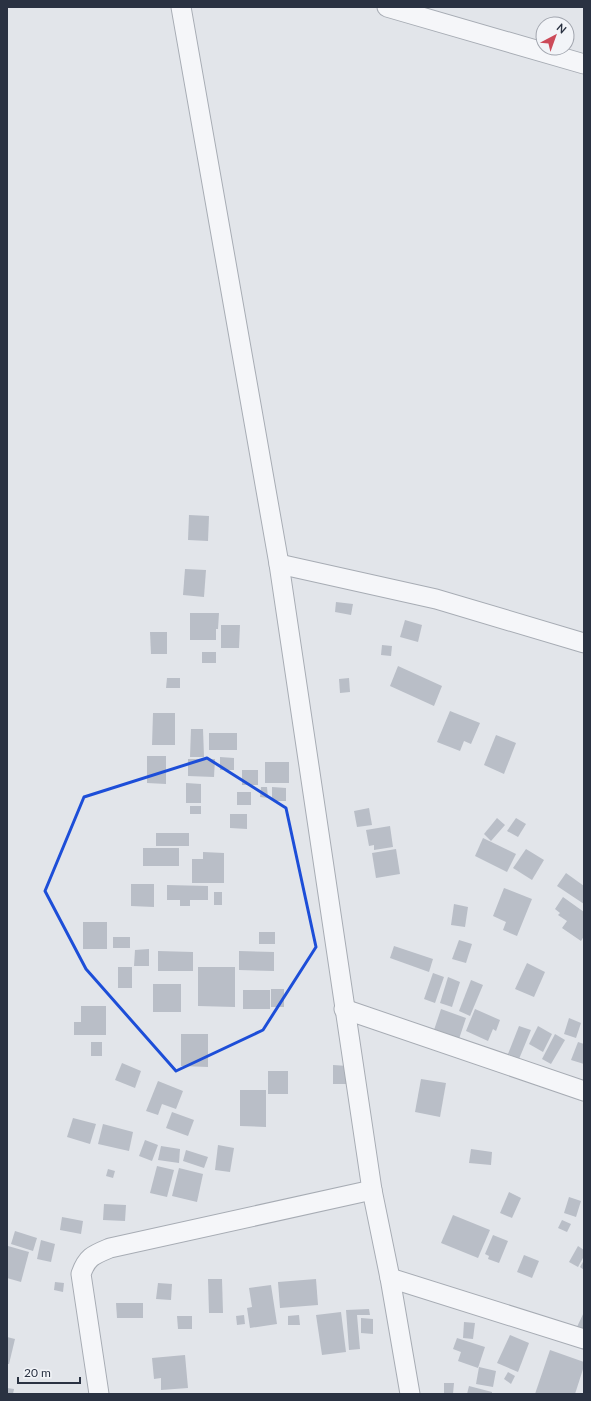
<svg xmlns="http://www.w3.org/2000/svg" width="591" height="1401" viewBox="0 0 591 1401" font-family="Lato,sans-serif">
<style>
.building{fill:#b9bec7}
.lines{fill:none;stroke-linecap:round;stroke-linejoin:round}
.minor-casing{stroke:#a7acb4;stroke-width:21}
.minor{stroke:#f5f6f9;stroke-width:19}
.marked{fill:none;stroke:#1d4ed8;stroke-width:3;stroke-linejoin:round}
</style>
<rect width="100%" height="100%" fill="#e2e5ea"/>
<g class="building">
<path d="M189 515 209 516 208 541 188 540Z"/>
<path d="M185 569 206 570 204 597 183 595Z"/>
<path d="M336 602 353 604 351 615 335 612Z"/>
<path d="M190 613H219L218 629H216V640H190Z"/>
<path d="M405 620 422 625 418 642 400 637Z"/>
<path d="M221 625H240L239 648H221Z"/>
<path d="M150 632H167V654H151Z"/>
<path d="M382 645 392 646 391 656 381 655Z"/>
<rect x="202" y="652" width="14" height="11"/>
<path d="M398 666 442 686 434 706 390 686Z"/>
<path d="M167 678H180V688H166Z"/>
<path d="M349 678 350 692 340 693 339 679Z"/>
<path d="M450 711 480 723 471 744 464 741 460 751 437 742Z"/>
<path d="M153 713H175V745H152Z"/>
<path d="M191 729H203L204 757H190Z"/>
<rect x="209" y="733" width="28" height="17"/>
<path d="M496 735 516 743 504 774 484 765Z"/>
<path d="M147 756H166V784L147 783Z"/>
<path d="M220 757 234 758V770H220Z"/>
<path d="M188 759H215L214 777 188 776Z"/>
<rect x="265" y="762" width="24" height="21"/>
<rect x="242" y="770" width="16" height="15"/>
<path d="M186 783 201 784V803H186Z"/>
<path d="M261 787H267L268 798 260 797Z"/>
<path d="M272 787 286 788V801H272Z"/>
<rect x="237" y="792" width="14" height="13"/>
<rect x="190" y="806" width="11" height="8"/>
<path d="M369 808 372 825 357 827 354 811Z"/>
<path d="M230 814H247V829L230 828Z"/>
<path d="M497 818 505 825 491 841 484 834Z"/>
<path d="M516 818 526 824 518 837 507 831Z"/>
<path d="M390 826 393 847 374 850V845L369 846 366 830Z"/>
<rect x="156" y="833" width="33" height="13"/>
<path d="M483 838 516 854 507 872 475 856Z"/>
<rect x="143" y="848" width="36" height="18"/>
<path d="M396 849 400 874 376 878 372 853Z"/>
<path d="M526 849 544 860 532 880 513 868Z"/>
<path d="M203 852 224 853V883H192V859H203Z"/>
<path d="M566 873 584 886V904L557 886Z"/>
<path d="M131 884H154V907L131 906Z"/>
<path d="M167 885 208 886V900H190V906H180V900H167Z"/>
<path d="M504 888 532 899 517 936 503 930 506 922 493 916Z"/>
<rect x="214" y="892" width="8" height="13"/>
<path d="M563 897 584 912V936L581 941 562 928 567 921 558 915 560 913 555 909Z"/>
<path d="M454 904 468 907 465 927 451 925Z"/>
<rect x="83" y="922" width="24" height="27"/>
<rect x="259" y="932" width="16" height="12"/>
<rect x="113" y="937" width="17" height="11"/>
<path d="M459 940 472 944 466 963 452 959Z"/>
<path d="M394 946 433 959 429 972 390 958Z"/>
<path d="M149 949V966H134L135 950Z"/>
<path d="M158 951 193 952V971H158Z"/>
<path d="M239 951 274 952V971L239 970Z"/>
<path d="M527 963 545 972 534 997 515 989Z"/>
<rect x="118" y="967" width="14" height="21"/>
<path d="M198 967H235V1007L198 1006Z"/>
<path d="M433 973 444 977 435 1003 424 999Z"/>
<path d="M448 977 460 982 452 1007 440 1003Z"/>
<path d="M471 980 483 985 470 1016 459 1011Z"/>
<rect x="153" y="984" width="28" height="28"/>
<rect x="271" y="989" width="13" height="18"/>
<rect x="243" y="990" width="27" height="19"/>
<path d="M81 1006H106V1035H74V1022H81Z"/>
<path d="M441 1009 466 1018 459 1039 434 1030Z"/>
<path d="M475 1009 500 1020 496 1031 493 1029 488 1041 466 1031Z"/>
<path d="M569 1018 581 1023 576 1038 564 1034Z"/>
<path d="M519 1026 531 1030 519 1059 508 1054Z"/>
<path d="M538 1026 552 1034 543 1052 529 1044Z"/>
<path d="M181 1034H208V1067L181 1066Z"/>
<path d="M555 1034 565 1040 551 1064 542 1059Z"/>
<rect x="91" y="1042" width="11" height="14"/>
<path d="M578 1042 584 1044V1064L571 1060Z"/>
<path d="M122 1063 141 1071 135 1088 115 1080Z"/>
<path d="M333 1065 348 1066V1084H333Z"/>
<rect x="268" y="1071" width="20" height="23"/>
<path d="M421 1079 446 1083 440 1117 415 1112Z"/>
<path d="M158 1081 183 1091 176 1109 162 1104 158 1115 146 1111Z"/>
<path d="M240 1090H266V1127L240 1126Z"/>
<path d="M172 1112 194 1120 188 1136 166 1128Z"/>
<path d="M73 1118 96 1124 90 1144 67 1137Z"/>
<path d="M103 1124 133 1132 129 1151 98 1144Z"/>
<path d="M145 1140 158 1145 152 1161 139 1156Z"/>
<path d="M218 1145 234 1148 230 1172 215 1170Z"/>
<path d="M161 1146 180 1149 179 1163 158 1160Z"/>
<path d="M471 1149 492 1152 491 1165 469 1163Z"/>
<path d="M186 1150 208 1157 204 1168 183 1161Z"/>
<path d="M157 1166 174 1170 167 1197 150 1193Z"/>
<path d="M179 1168 203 1174 197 1202 172 1196Z"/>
<path d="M108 1169 115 1171 113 1178 106 1176Z"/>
<path d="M509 1192 521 1198 512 1218 500 1213Z"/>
<path d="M569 1197 581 1201 576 1217 564 1213Z"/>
<path d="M104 1204 126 1205 125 1221 103 1220Z"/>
<path d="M453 1215 490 1230 478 1258 441 1243Z"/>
<path d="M62 1217 83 1221 81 1234 60 1230Z"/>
<path d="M562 1220 571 1224 567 1232 558 1228Z"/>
<path d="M15 1231 37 1238 33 1251 11 1244Z"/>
<path d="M493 1235 508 1241 499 1263 488 1259 489 1256 485 1254Z"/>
<path d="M41 1240 55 1244 51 1262 37 1259Z"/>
<path d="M8 1246 29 1252 21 1282 7 1278Z"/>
<path d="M578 1246 584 1250V1256L578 1267 569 1262Z"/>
<path d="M524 1255 539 1261 532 1278 517 1272Z"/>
<path d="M584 1260V1270L580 1267Z"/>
<path d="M208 1279H222L223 1313H209Z"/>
<path d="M316 1279 318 1305 280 1308 278 1282Z"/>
<path d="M55 1282 64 1283 63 1292 54 1290Z"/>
<path d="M158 1283 172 1284 171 1300 156 1299Z"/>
<path d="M271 1285 277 1324 250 1328 247 1308 252 1307 249 1288Z"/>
<path d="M116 1303H143V1318H117Z"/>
<path d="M369 1309 370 1315H357L360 1349 349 1350 346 1310Z"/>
<path d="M341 1312 346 1352 322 1355 316 1315Z"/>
<path d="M584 1312V1330L577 1327Z"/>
<path d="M244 1315 245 1324 237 1325 236 1316Z"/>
<path d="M299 1315 300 1325H288V1316Z"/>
<path d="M177 1316H192V1329H178Z"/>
<path d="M361 1318 373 1319V1334L361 1333Z"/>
<path d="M464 1322 475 1323 473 1339 463 1338Z"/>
<path d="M510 1335 529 1343 518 1372 497 1363Z"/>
<path d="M7 1337 15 1339 9 1364H7Z"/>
<path d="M457 1338 485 1347 478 1368 458 1361 461 1352 453 1349Z"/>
<path d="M550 1350 584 1362V1366L575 1394H535Z"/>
<path d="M185 1355 188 1388 161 1390V1378L154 1379 152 1358Z"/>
<path d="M479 1367 496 1371 493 1387 476 1384Z"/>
<path d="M508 1372 515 1376 511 1384 504 1379Z"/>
<path d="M444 1383H454L453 1394H444Z"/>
<path d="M469 1386 492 1392V1394H467Z"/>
<path d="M7 1388 14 1389 13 1394H7Z"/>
</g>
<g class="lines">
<defs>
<g id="minor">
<path d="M181 7 279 564 372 1190 390 1278 410 1394"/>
<path d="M387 7 584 64"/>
<path d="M279 564 436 599 584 643"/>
<path d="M344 1009 584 1091"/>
<path d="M390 1278 584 1339"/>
<path d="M99 1394 81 1274C87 1257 93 1255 110 1248L372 1190"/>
</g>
</defs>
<use href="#minor" class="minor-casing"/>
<use href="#minor" class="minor"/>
</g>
<path class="marked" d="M207 758 286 808 316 947 263 1030 176 1071 86 969 45 891 84 797Z"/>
<rect width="591" height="1401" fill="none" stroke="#2a3242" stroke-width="16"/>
<g transform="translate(555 36) rotate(41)"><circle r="19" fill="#f2f4f8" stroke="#a2a6af"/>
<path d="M0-3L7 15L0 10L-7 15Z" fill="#cc4a59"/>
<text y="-6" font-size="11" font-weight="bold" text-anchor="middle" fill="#2a3242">N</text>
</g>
<path d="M18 1377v6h62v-6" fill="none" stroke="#2a3242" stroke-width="2"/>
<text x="24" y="1377" font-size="12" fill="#2a3242" stroke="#f2f4f8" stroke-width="3" paint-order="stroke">20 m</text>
</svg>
